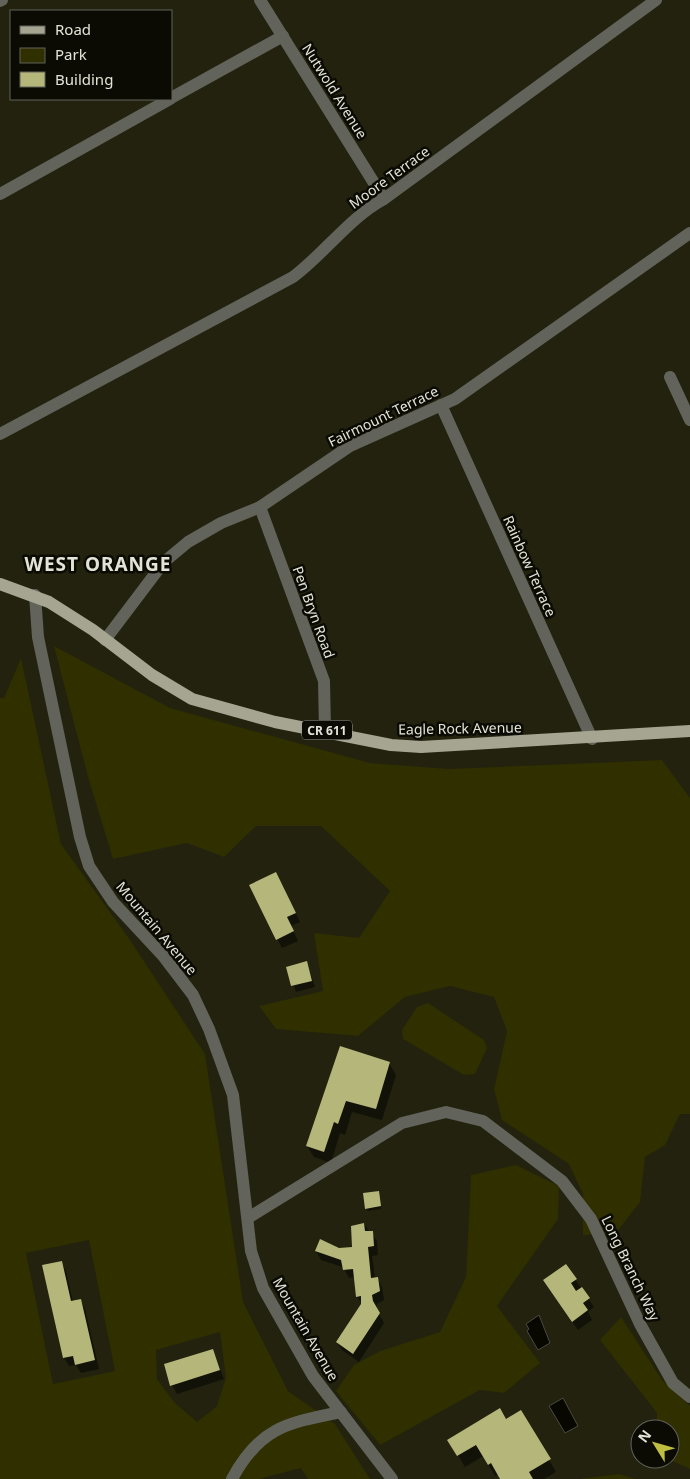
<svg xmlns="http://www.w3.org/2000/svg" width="690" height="1479" viewBox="0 0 690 1479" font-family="'Noto Sans',sans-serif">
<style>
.green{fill:#2f2f00;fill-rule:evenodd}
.water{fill:#090800;stroke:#4a4a40}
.shadow{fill:#0007}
.building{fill:#b5b67a}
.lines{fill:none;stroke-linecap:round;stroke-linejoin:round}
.minor{stroke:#62635a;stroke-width:12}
.major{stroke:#a5a592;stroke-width:12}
.labels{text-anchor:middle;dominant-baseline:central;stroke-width:5;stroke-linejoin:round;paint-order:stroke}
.shield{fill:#0b0b04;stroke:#a2a398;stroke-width:1}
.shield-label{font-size:12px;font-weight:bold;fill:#e3e4d7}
.street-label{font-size:14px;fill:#e3e4d7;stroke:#0b0b04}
.district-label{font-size:19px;font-weight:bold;letter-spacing:1px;fill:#e3e4d7;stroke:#0b0b04}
</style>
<rect width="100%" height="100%" fill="#22220f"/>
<g class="green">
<path d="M54 646 170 708 370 763 449 769 662 760 690 798V1114H680L665 1145 645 1157 640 1202 616 1233 583 1235V1194L569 1164 502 1120 494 1089 507 1031 494 997 450 986 405 997 358 1036 276 1029 259 1006 323 991 314 933 359 938 390 891 321 826H256L224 857 187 843 113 859 88 777Z"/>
<path d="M21 658 61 844 130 940 205 1054 243 1302 288 1391 335 1424 370 1479H308L301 1468 259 1479H0V698H4ZM89 1240 115 1371 53 1384 26 1253ZM220 1332 226 1378 217 1406 197 1422 174 1402 157 1379 156 1350Z"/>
<path d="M428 1003 484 1040 487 1048 475 1074 464 1075 403 1039 402 1030 417 1007Z"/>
<path d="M516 1165 559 1186 558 1219 497 1306 540 1363 504 1393 480 1390 380 1445 336 1391 354 1365 380 1351 440 1332 466 1277 471 1175Z"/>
<path d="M621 1317 662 1380 690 1406V1469L668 1459H670V1429H657V1413L600 1340Z"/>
<path d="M619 1474 636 1479H579Z"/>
</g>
<g class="water">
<path d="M539 1315 550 1343 538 1350 527 1331 529 1329 526 1324Z"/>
<path d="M563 1398 578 1426 565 1433 549 1406Z"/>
</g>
<g class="shadow">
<path d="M281 882 300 922 291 926 298 941 282 948 251 886Z"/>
<path d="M307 963 315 987 296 992 288 968Z"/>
<path d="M341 1048 389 1063 396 1075 382 1120 352 1112 345 1135 340 1133 331 1163 314 1157 307 1146Z"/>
<path d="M379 1195 381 1209 368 1211 367 1209Z"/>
<path d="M364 1224 377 1241 378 1255 372 1256 375 1278H377L382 1287 384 1300 377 1304V1311L384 1323 359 1362 342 1350 337 1342 362 1305 357 1296 355 1277 349 1278 343 1267 321 1260 316 1251 354 1248Z"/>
<path d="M61 1262 66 1271 73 1302 80 1300 85 1309 99 1369 81 1373 76 1365 69 1366 64 1358Z"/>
<path d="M566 1266 594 1307 588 1312 592 1320 578 1330 550 1289Z"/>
<path d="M213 1351 224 1379 177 1394 172 1385Z"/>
<path d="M520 1412 556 1472 544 1479H501L499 1474 495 1476 483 1456 465 1467 449 1440 505 1420Z"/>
</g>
<g class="building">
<path d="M276 872 296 913 287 917 294 931 276 940 249 885Z"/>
<path d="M307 961 312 981 291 986 286 967Z"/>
<path d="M340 1046 390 1062 376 1109 346 1101 338 1124 334 1122 324 1152 306 1146Z"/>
<path d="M379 1191 381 1206 365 1209 363 1193Z"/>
<path d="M364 1223 365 1231H373L374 1246 368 1247 371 1278 378 1277 380 1291 372 1295 373 1301 380 1313 353 1354 336 1342 361 1304V1296L356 1297 353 1269 343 1270 341 1260 315 1251 320 1239 339 1248 352 1247 351 1226Z"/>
<path d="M62 1261 71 1301 81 1299 95 1360 75 1365 73 1356 63 1358 42 1265Z"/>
<path d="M566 1264 577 1279 571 1283 576 1291 582 1287 590 1298 583 1303 588 1310 572 1322 543 1280Z"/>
<path d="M213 1349 220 1370 170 1386 164 1364Z"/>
<path d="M500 1408 506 1419 521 1410 551 1459 529 1472 533 1479H500L491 1463 488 1465 476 1445 457 1456 447 1440Z"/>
</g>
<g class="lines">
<g class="minor">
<path d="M260 0 384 199"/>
<path d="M0 1 2 0"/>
<path d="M171 98 283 36"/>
<path d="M0 194 170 99"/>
<path d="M670 377 690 420"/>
<path d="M441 405 592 739"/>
<path d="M0 434 293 277C325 253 349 218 384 199L656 0"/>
<path d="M260 507 324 681 325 730"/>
<path d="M35 595 38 637 80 837 89 866 113 902 164 957 193 995 209 1029 233 1095 251 1251 263 1288 313 1376 392 1479"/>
<path d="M105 640 164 562 188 542 221 523 260 507 350 446 455 399 690 233"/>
<path d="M248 1218 402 1123 446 1112 483 1121 562 1181 591 1219 640 1324 673 1383 690 1397"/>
<path d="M232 1479C260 1427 287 1423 341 1412"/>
</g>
<path class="major" d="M0 584 49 602 93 630 152 675 192 699 275 722 391 745 421 747 690 731"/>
</g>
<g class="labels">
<rect class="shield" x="302" y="720.5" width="50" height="19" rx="4"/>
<g class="shield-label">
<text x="327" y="730">CR 611</text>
</g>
<g class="street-label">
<text transform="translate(335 91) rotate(58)">Nutwold Avenue</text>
<text transform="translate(389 177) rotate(-36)">Moore Terrace</text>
<text transform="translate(383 416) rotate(-26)">Fairmount Terrace</text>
<text transform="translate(530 566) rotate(66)">Rainbow Terrace</text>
<text transform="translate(314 612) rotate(70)">Pen Bryn Road</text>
<text transform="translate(460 728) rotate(-1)">Eagle Rock Avenue</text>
<text transform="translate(157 928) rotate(50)">Mountain Avenue</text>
<text transform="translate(631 1268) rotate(64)">Long Branch Way</text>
<text transform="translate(306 1329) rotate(60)">Mountain Avenue</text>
</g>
<g class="district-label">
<text x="98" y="564">WEST ORANGE</text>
</g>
</g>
<rect x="10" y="10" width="162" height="90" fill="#0b0b04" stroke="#616258"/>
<rect x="20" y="26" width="25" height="8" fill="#a5a592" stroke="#616258"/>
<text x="55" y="35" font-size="15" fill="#e3e4d7">Road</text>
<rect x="20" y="48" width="25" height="15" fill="#2f2f00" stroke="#616258"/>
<text x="55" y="60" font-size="15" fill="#e3e4d7">Park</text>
<rect x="20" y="72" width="25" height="15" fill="#b5b67a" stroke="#616258"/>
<text x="55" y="85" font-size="15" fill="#e3e4d7">Building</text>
<g transform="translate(655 1444) rotate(307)"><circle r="24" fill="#0b0b04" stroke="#616258"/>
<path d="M0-4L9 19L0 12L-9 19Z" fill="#bfbe41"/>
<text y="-8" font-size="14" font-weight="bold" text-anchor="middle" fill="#e3e4d7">N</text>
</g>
</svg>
